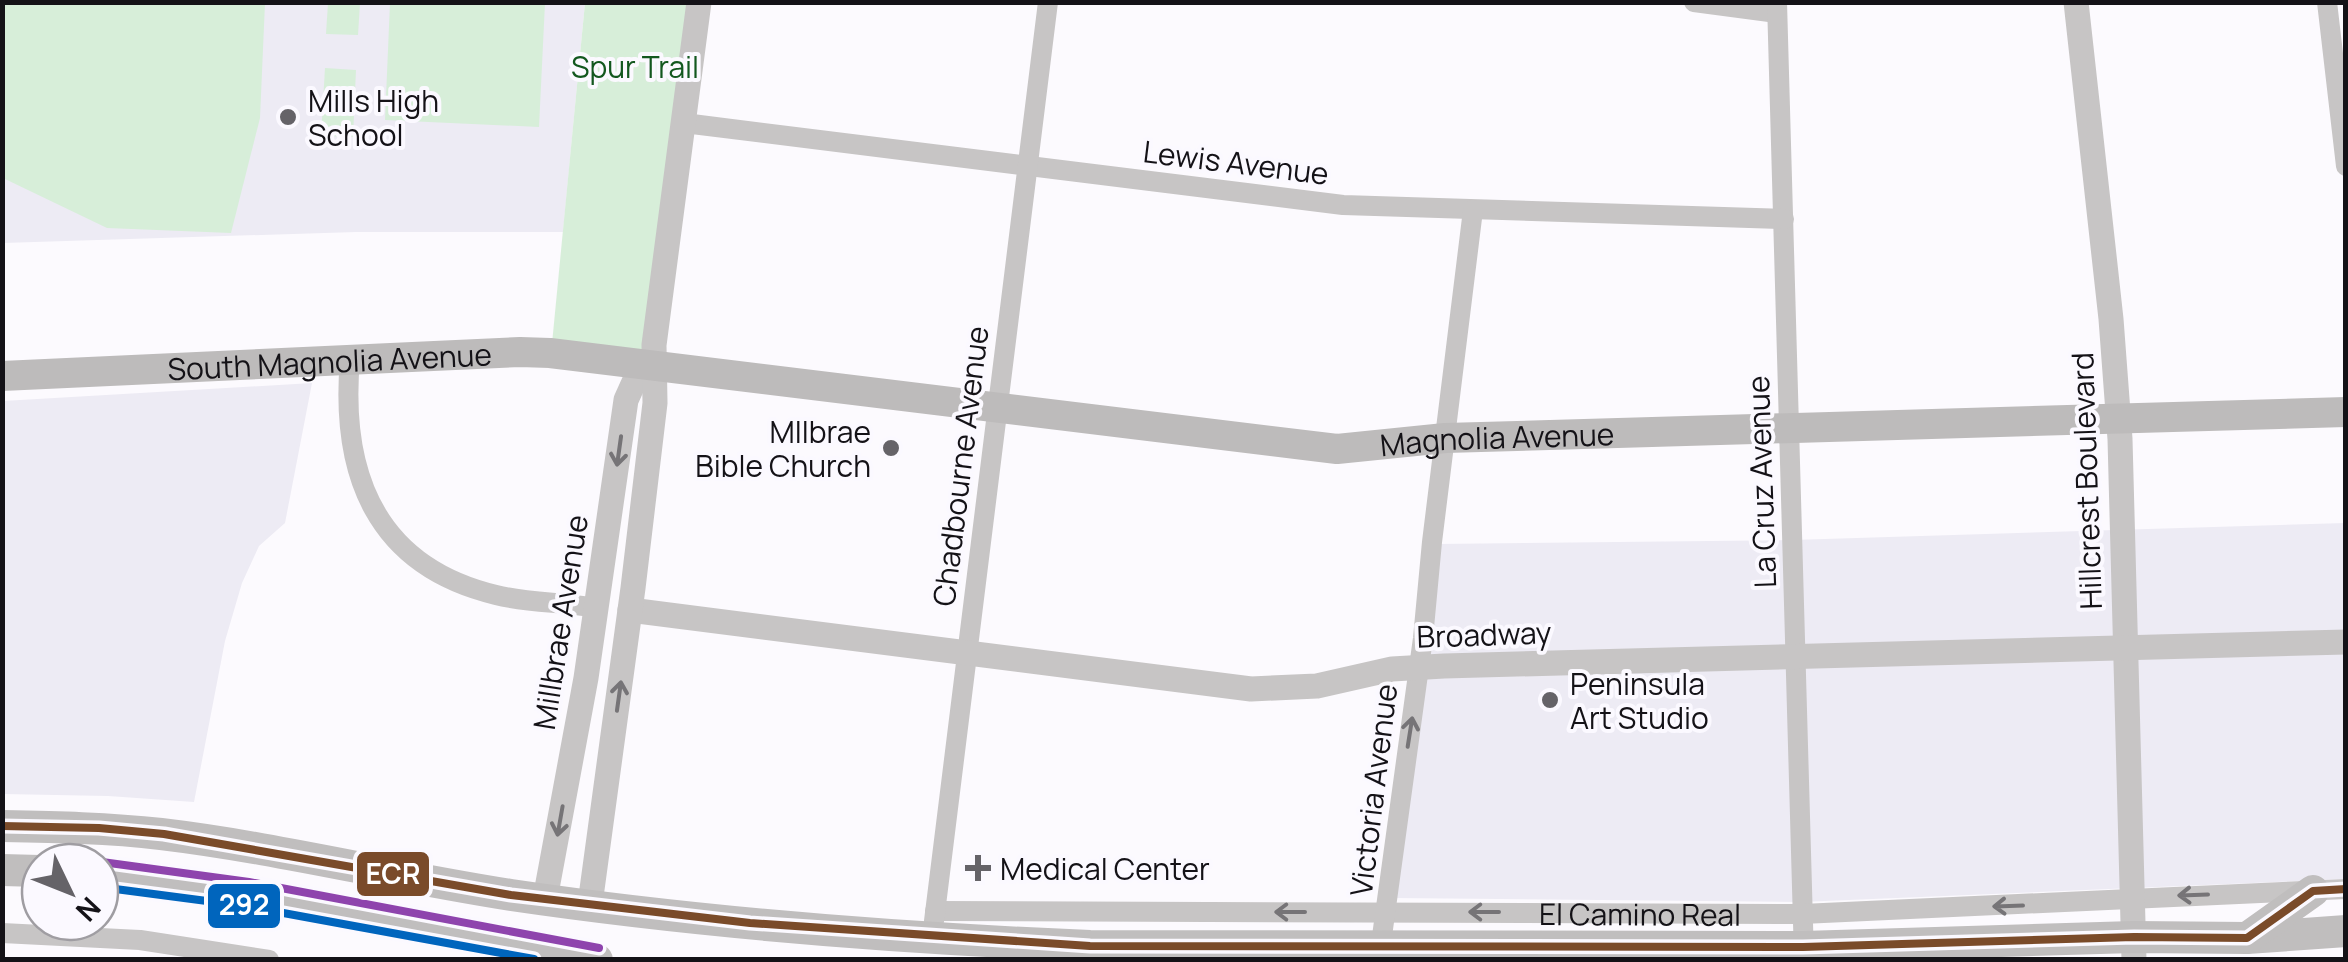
<svg xmlns="http://www.w3.org/2000/svg" width="2348" height="962" viewBox="0 0 2348 962" font-family="Manrope,sans-serif">
<style>
.built{fill:#edebf4}
.green{fill:#d7eed9}
.lines{fill:none;stroke-linecap:round;stroke-linejoin:round}
.minor{stroke:#c7c5c5;stroke-width:20}
.tertiary{stroke:#c7c5c5;stroke-width:25}
.secondary{stroke:#bdbbbb;stroke-width:30}
.primary{stroke:#c0bebe;stroke-width:32}
.bus-1-casing{stroke:#fbf9ff;stroke-width:15}
.bus-2-casing{stroke:#fbf9ff;stroke-width:15}
.bus-3-casing{stroke:#fbf9ff;stroke-width:15}
.bus-1{stroke:#7a4b2a;stroke-width:8}
.bus-2{stroke:#0065bd;stroke-width:8}
.bus-3{stroke:#8e44ad;stroke-width:8}
.oneway{stroke:#767477}
.poi-dot{fill:#656368;stroke:#fbf9ff;stroke-width:4}
.labels{text-anchor:middle;dominant-baseline:central;stroke-width:8;stroke-linejoin:round;paint-order:stroke}
.park-label{font-size:30px;fill:#13581f;stroke:#fbf9ff}
.poi-label{font-size:30px;fill:#141217;stroke:#fbf9ff;text-anchor:start}
.street-label{font-size:30px;fill:#141217;stroke:#fbf9ff}
.line-badge{stroke:#fbf9ff;stroke-width:4}
.badge-label{font-size:28px;text-anchor:middle;font-weight:bold;fill:#fff}
</style>
<rect width="100%" height="100%" fill="#fcfafe"/>
<g class="built">
<path d="M2 3H585L563 232H356L3 243Z"/>
<path d="M312 383 285 523 259 546 242 583 225 641 194 802 108 796 3 794V401Z"/>
<path d="M2345 523V879L1801 902 1392 898 1437 544 1792 540Z"/>
</g>
<g class="green">
<path d="M3 2 265 3 260 118 231 233 107 228 5 179Z"/>
<path d="M328 3H360L358 35 326 34Z"/>
<path d="M390 3H545L539 127 385 120Z"/>
<path d="M585 3H699L654 365 551 354Z"/>
<path d="M325 68 356 70 353 137 321 136Z"/>
</g>
<g class="lines">
<g class="minor">
<path d="M1694 2 1777 13"/>
<path d="M1777 2 1804 958"/>
<path d="M2327 2 2346 166"/>
<path d="M684 123 1343 205 1784 219"/>
<path d="M350 359C340 474 375 566 496 595 528 603 563 602 596 608"/>
<path id="s1" d="M935 911 1802 914 2346 889"/>
<path d="M934 921 1048 2"/>
<path d="M2 933 140 940 269 960"/>
<path d="M1379 958 1423 638 1432 542 1473 210"/>
</g>
<g class="tertiary">
<path d="M2076 2 2111 319 2120 439 2134 960"/>
<path d="M630 610 1251 689 1317 686 1392 669 1444 666 2346 642"/>
<path d="M545 899 586 678 626 400 635 380 654 365"/>
<path d="M590 904 633 588 655 403 654 345 699 2"/>
</g>
<path class="secondary" id="s2" d="M2 376 520 352 550 353 1337 449 1445 438 2346 412"/>
<g class="primary">
<path d="M2 826C56 827 108 828 161 834 278 848 394 877 511 895 702 923 897 938 1090 946L1803 947 2134 937 2247 938 2346 931"/>
<path d="M2 870 40 871"/>
<path d="M100 874 247 894 597 960"/>
<path d="M2247 938 2313 891"/>
</g>
<defs>
<path id="bus-1" d="M2 826 99 828 164 834 511 895 750 923 1090 946 1803 947 2134 937 2247 938 2313 891 2346 889"/>
<path id="bus-2" d="M100 887 245 906 534 959"/>
<path id="bus-3" d="M102 862 249 882 599 948"/>
</defs>
<use href="#bus-1" class="bus-1-casing"/>
<use href="#bus-2" class="bus-2-casing"/>
<use href="#bus-3" class="bus-3-casing"/>
<use href="#bus-1" class="bus-1"/>
<use href="#bus-2" class="bus-2"/>
<use href="#bus-3" class="bus-3"/>
</g>
<defs><path id="oneway-shaft" d="M-6 0H5M1.5-3L5.5 0L1.5 3" fill="none" stroke-width="1.6" stroke-linecap="round" stroke-linejoin="round" transform="scale(2.5)"/></defs>
<g class="oneway">
<use href="#oneway-shaft" transform="translate(619 451) rotate(98)"/>
<use href="#oneway-shaft" transform="translate(619 696) rotate(-82)"/>
<use href="#oneway-shaft" transform="translate(1410 732) rotate(-81)"/>
<use href="#oneway-shaft" transform="translate(560 821) rotate(100)"/>
<use href="#oneway-shaft" transform="translate(2193 895) rotate(178)"/>
<use href="#oneway-shaft" transform="translate(2008 906) rotate(178)"/>
<use href="#oneway-shaft" transform="translate(1290 912) rotate(-180)"/>
<use href="#oneway-shaft" transform="translate(1484 912) rotate(180)"/>
</g>
<g class="poi-dot">
<circle cx="288" cy="117" r="10"/>
<circle cx="891" cy="448" r="10"/>
<circle cx="1550" cy="700" r="10"/>
<path d="M973 853h10v10h10v10h-10v10h-10v-10h-10v-10h10z"/>
</g>
<g class="labels">
<g class="park-label">
<text x="635" y="66">Spur Trail</text>
</g>
<g class="poi-label">
<text x="308" y="100">Mills High<tspan x="308" dy="34">School</tspan></text>
<text x="871" y="431" text-anchor="end">Mllbrae<tspan x="871" dy="34">Bible Church</tspan></text>
<text x="1570" y="683">Peninsula<tspan x="1570" dy="34">Art Studio</tspan></text>
<text x="1000" y="868">Medical Center</text>
</g>
<g class="street-label">
<text transform="translate(1236 162) rotate(7)">Lewis Avenue</text>
<text stroke="none"><textPath href="#s2" startOffset="328">South Magnolia Avenue</textPath></text>
<text stroke="none"><textPath href="#s2" startOffset="1502">Magnolia Avenue</textPath></text>
<text transform="translate(960 466) rotate(-83)">Chadbourne Avenue</text>
<text transform="translate(2086 481) rotate(-92)">Hillcrest Boulevard</text>
<text transform="translate(1761 482) rotate(-92)">La Cruz Avenue</text>
<text transform="translate(560 622) rotate(-81)">Millbrae Avenue</text>
<text transform="translate(1484 634) rotate(-2)">Broadway</text>
<text transform="translate(1373 790) rotate(-83)">Victoria Avenue</text>
<text stroke="none"><textPath href="#s1" startOffset="705">El Camino Real</textPath></text>
</g>
</g>
<g class="line-badge">
<rect x="355" y="850" width="76" height="48" rx="10" fill="#7a4b2a"/>
<rect x="206" y="882" width="76" height="48" rx="10" fill="#0065bd"/>
</g>
<g class="badge-label">
<text x="393" y="884">ECR</text>
<text x="244" y="915">292</text>
</g>
<rect width="2348" height="962" fill="none" stroke="#141217" stroke-width="10"/>
<g transform="translate(70 892) rotate(133)"><circle r="48" fill="#fbf9ff" stroke="#9f9da2" stroke-width="2.5"/>
<path d="M0-8L18 38L0 25L-18 38Z" fill="#656368"/>
<text y="-15" font-size="28" font-weight="bold" text-anchor="middle" fill="#141217">N</text>
</g>
</svg>
